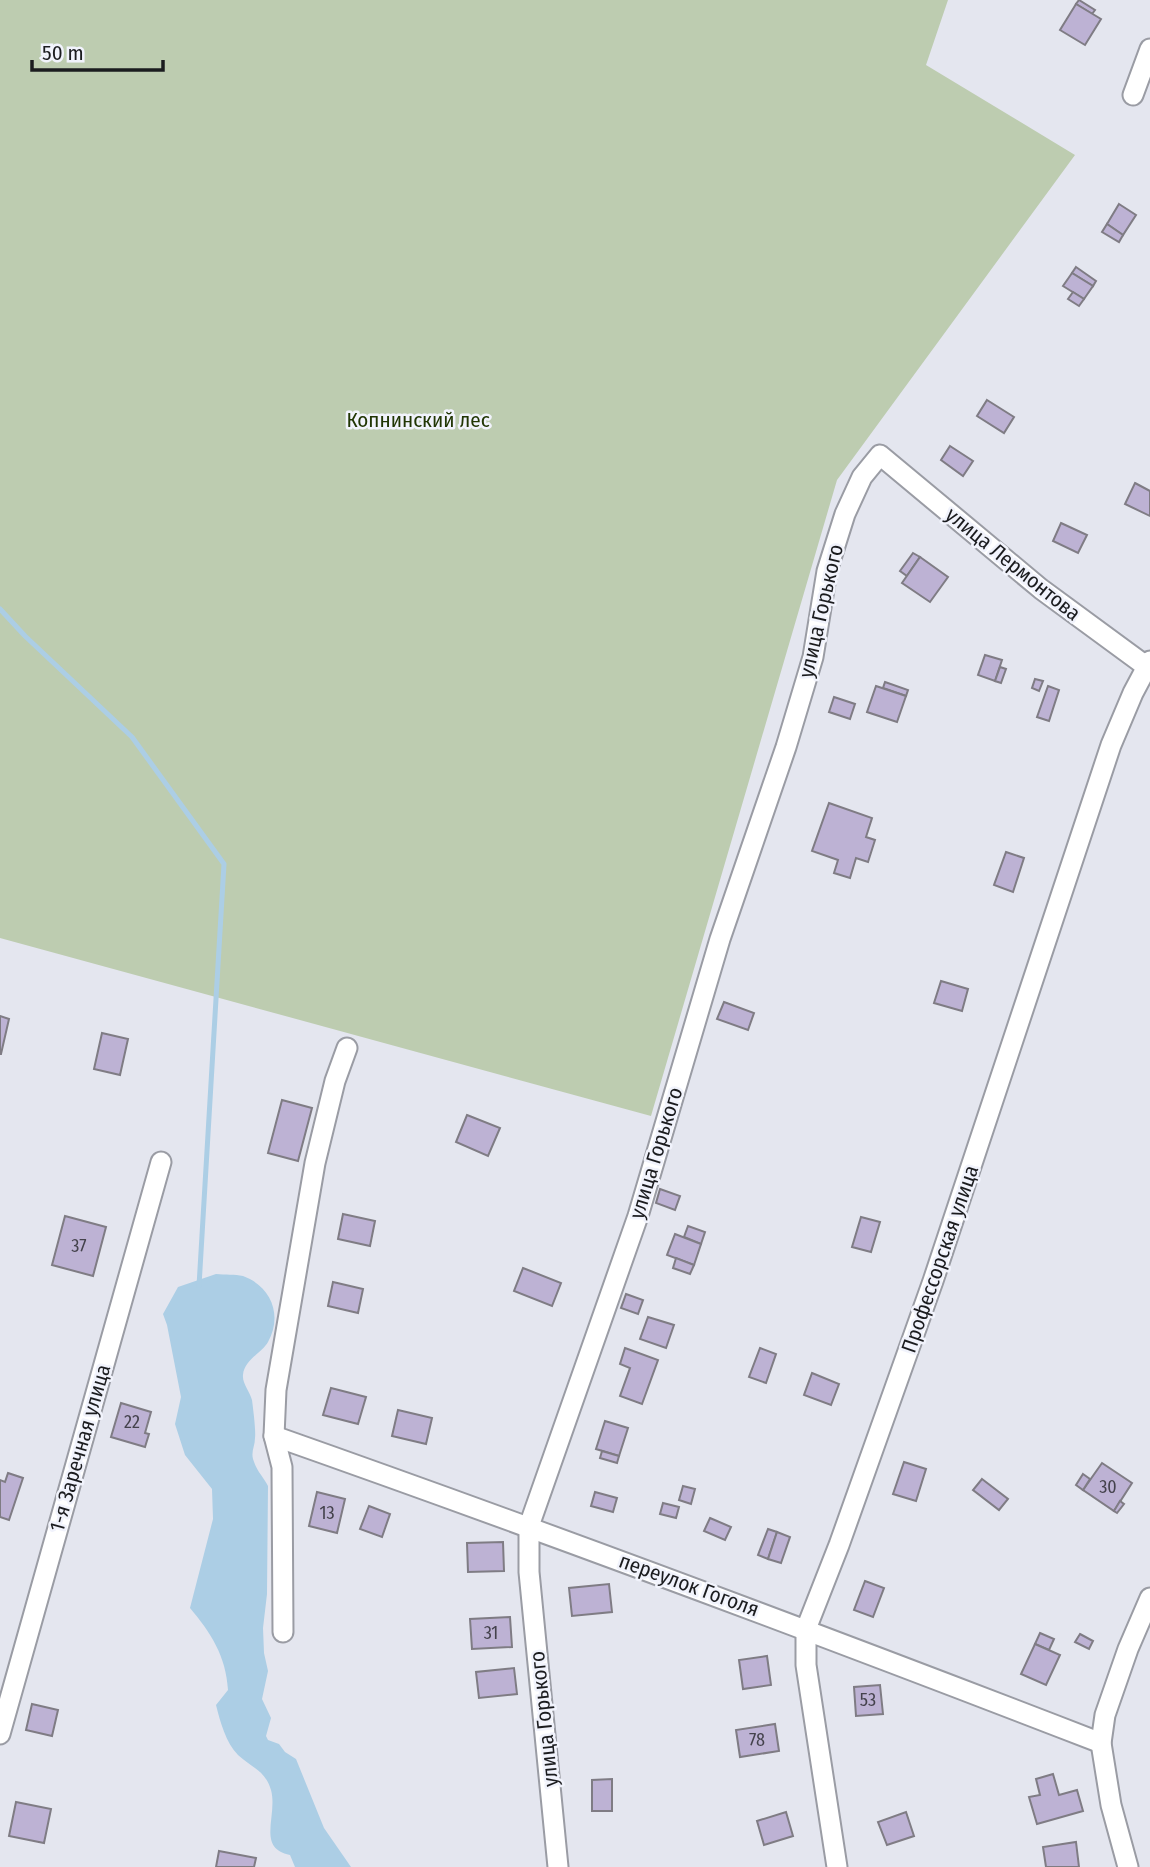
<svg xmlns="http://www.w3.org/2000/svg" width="1150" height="1867" viewBox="0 0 1150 1867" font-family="'Fira Sans Condensed',sans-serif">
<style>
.green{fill:#bdccb0}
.water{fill:#accee5}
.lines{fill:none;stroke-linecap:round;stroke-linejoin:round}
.stream{stroke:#accee5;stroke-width:5}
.building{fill:#bdb2d4;stroke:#7f7c84;stroke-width:2}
.street-casing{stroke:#9a9ca4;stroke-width:23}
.street{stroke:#fff;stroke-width:19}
.labels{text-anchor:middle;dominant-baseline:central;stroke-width:5;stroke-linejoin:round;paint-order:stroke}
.number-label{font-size:18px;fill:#44424c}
.park-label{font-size:21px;fill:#213604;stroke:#f1f3fc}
.street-label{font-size:21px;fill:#1b1c1f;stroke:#f1f3fc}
</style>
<rect width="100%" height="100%" fill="#e4e6ef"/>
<path class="green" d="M0 0H948L926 65 1075 155 837 480 651 1116 0 938Z"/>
<path class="water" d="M216 1274C225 1275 235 1274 243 1276 271 1286 283 1315 268 1342 262 1353 244 1360 243 1375 242 1383 250 1392 252 1400 253 1408 256 1430 255 1438 255 1446 251 1451 253 1459 257 1472 263 1476 268 1486L267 1594 263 1628 264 1653 268 1671 262 1699 271 1718 266 1736 268 1740 279 1744 285 1752 296 1759 324 1828 351 1867H295L290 1855C256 1848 278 1816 271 1790 265 1770 252 1768 238 1755 226 1743 220 1721 216 1705L228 1690C226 1656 211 1633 190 1608L213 1519 212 1489 185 1455 175 1424 181 1397 167 1325 163 1314 178 1287Z"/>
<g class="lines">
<path class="stream" d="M0 609 25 636 132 737 224 864 199 1286"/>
</g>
<g class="building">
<path d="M1079 0 1095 10 1092 14 1076 4Z"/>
<path d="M1076 4 1101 19 1085 45 1060 30Z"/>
<path d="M1119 204 1136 215 1123 235 1107 224Z"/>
<path d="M1107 224 1123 235 1119 242 1102 232Z"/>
<path d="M1076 267 1096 281 1093 286 1072 273Z"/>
<path d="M1072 273 1093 286 1084 299 1063 286Z"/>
<path d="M1073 292 1084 299 1079 306 1068 299Z"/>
<path d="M987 400 1014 417 1004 433 977 416Z"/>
<path d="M950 446 973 461 963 476 941 460Z"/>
<path d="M1135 483 1150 491V516L1125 504Z"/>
<path d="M1061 523 1087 535 1078 553 1053 541Z"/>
<path d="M913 553 920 557 907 576 900 571Z"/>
<path d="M920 557 948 577 930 602 902 583Z"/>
<path d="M985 655 1002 660 995 681 978 675Z"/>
<path d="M1000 667 1006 669 1001 683 995 681Z"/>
<path d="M1035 679 1043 681 1039 691 1032 688Z"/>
<path d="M885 682 908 690 906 696 883 688Z"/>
<path d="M876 686 906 696 897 722 867 712Z"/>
<path d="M1048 686 1059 690 1049 721 1037 717Z"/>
<path d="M834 697 855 704 850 719 829 712Z"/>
<path d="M829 803 872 818 866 837 875 840 868 862 856 858 850 878 834 873 838 860 812 851Z"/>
<path d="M1006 852 1024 858 1013 892 994 885Z"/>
<path d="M941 981 968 989 962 1011 934 1003Z"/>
<path d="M724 1002 754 1013 748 1030 717 1019Z"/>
<path d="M0 1016 9 1019 1 1054H0Z"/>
<path d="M102 1033 128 1039 120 1075 94 1069Z"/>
<path d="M282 1100 312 1108 298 1161 268 1153Z"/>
<path d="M467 1115 500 1128 488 1156 456 1142Z"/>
<path d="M660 1189 680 1196 675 1210 656 1203Z"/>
<path d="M343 1214 375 1221 370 1246 338 1239Z"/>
<path d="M65 1216 106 1227 93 1276 52 1265Z"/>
<path d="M861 1217 880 1222 871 1252 852 1247Z"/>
<path d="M688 1226 705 1232 701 1244 684 1237Z"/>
<path d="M675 1234 701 1244 694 1265 667 1255Z"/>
<path d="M676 1258 694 1265 690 1274 673 1268Z"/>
<path d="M523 1268 561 1283 552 1306 514 1291Z"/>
<path d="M333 1282 363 1289 358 1313 328 1306Z"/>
<path d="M626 1294 643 1300 638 1314 621 1308Z"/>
<path d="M648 1317 674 1325 666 1348 640 1339Z"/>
<path d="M625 1348 658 1360 642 1404 620 1396 630 1368 620 1364Z"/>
<path d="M760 1348 776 1354 766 1383 749 1377Z"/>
<path d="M812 1373 839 1384 831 1405 804 1395Z"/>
<path d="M331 1388 366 1397 358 1424 323 1415Z"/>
<path d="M121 1403 151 1412 145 1433 149 1434 145 1447 111 1437Z"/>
<path d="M398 1410 432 1418 426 1444 392 1436Z"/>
<path d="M605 1421 628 1428 619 1456 596 1449Z"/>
<path d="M602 1451 619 1456 617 1463 600 1458Z"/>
<path d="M904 1462 926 1469 916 1501 893 1494Z"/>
<path d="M1102 1463 1132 1483 1114 1511 1083 1490Z"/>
<path d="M8 1473 23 1478 9 1520 0 1517V1480L5 1482Z"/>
<path d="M1083 1474 1090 1479 1083 1490 1076 1485Z"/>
<path d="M982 1479 1008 1499 999 1510 973 1490Z"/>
<path d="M683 1486 695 1489 691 1504 679 1500Z"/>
<path d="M317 1492 345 1499 337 1533 309 1526Z"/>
<path d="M595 1492 617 1498 613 1512 591 1506Z"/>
<path d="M1120 1501 1124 1504 1117 1513 1114 1511Z"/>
<path d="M663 1503 679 1507 676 1518 660 1514Z"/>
<path d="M369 1506 390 1514 382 1537 360 1529Z"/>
<path d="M710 1518 731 1527 725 1540 704 1531Z"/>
<path d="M768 1529 777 1532 768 1559 758 1555Z"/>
<path d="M777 1532 790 1537 781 1563 768 1559Z"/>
<path d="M503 1542 504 1571 468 1572 467 1543Z"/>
<path d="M865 1581 884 1588 873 1617 854 1610Z"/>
<path d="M609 1584 612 1612 572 1616 569 1588Z"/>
<path d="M510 1617 512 1647 472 1649 470 1619Z"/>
<path d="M1040 1633 1054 1639 1049 1650 1035 1644Z"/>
<path d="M1080 1634 1093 1641 1089 1649 1075 1642Z"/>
<path d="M1035 1644 1060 1655 1046 1685 1021 1674Z"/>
<path d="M767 1656 771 1685 743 1689 739 1660Z"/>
<path d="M514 1668 517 1694 479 1698 476 1672Z"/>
<path d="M880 1685 883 1714 856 1716 854 1687Z"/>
<path d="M32 1704 58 1710 52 1736 26 1730Z"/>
<path d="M775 1724 779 1751 740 1757 736 1730Z"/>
<path d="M1053 1774 1059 1795 1077 1790 1083 1811 1037 1824 1029 1797 1040 1795 1036 1779Z"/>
<path d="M612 1779V1811H592V1780Z"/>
<path d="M16 1802 51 1809 44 1843 9 1836Z"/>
<path d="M786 1812 793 1836 764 1845 757 1821Z"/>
<path d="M906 1812 914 1836 887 1845 878 1822Z"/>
<path d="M1076 1842 1079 1867H1046L1043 1847Z"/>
<path d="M219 1851 256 1858 254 1867H216Z"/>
</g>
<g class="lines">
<defs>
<g id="street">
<path d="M1133 95 1150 49"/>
<path d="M274 1436C552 1534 827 1637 1101 1743"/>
<path d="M283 1632 282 1467 274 1436 276 1390 315 1163 335 1081 347 1048"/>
<path d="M0 1734 161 1162"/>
<path d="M558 1867 529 1572V1526L638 1216 720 939 786 747 813 657 827 571 845 514 862 477 880 455 1041 589 1150 669"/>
<path d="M837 1867 806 1665V1629L839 1545 933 1281 1111 745 1133 693 1150 661"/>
<path d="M1128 1867 1111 1805 1101 1743 1105 1715 1128 1649 1150 1598"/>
</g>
</defs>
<use href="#street" class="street-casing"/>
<use href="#street" class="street"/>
</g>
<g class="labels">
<g class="number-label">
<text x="79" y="1246">37</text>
<text x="132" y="1422">22</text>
<text x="1108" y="1487">30</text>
<text x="327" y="1513">13</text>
<text x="491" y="1633">31</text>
<text x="868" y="1700">53</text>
<text x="757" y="1740">78</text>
</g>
<g class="park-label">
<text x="418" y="420">Копнинский лес</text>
</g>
<g class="street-label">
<text transform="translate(1013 564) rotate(39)">улица Лермонтова</text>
<text transform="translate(821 611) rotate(-77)">улица Горького</text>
<text transform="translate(656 1153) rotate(-73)">улица Горького</text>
<text transform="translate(940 1259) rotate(-71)">Профессорская улица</text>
<text transform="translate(80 1448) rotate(-74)">1-я Заречная улица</text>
<text transform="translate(689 1585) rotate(20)">переулок Гоголя</text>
<text transform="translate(544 1719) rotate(-96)">улица Горького</text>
</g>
</g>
<path d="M32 60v10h131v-10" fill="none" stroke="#1b1c1f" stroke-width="3.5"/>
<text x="42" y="60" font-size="21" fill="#1b1c1f" stroke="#f1f3fc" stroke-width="5" paint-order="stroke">50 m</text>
</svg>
